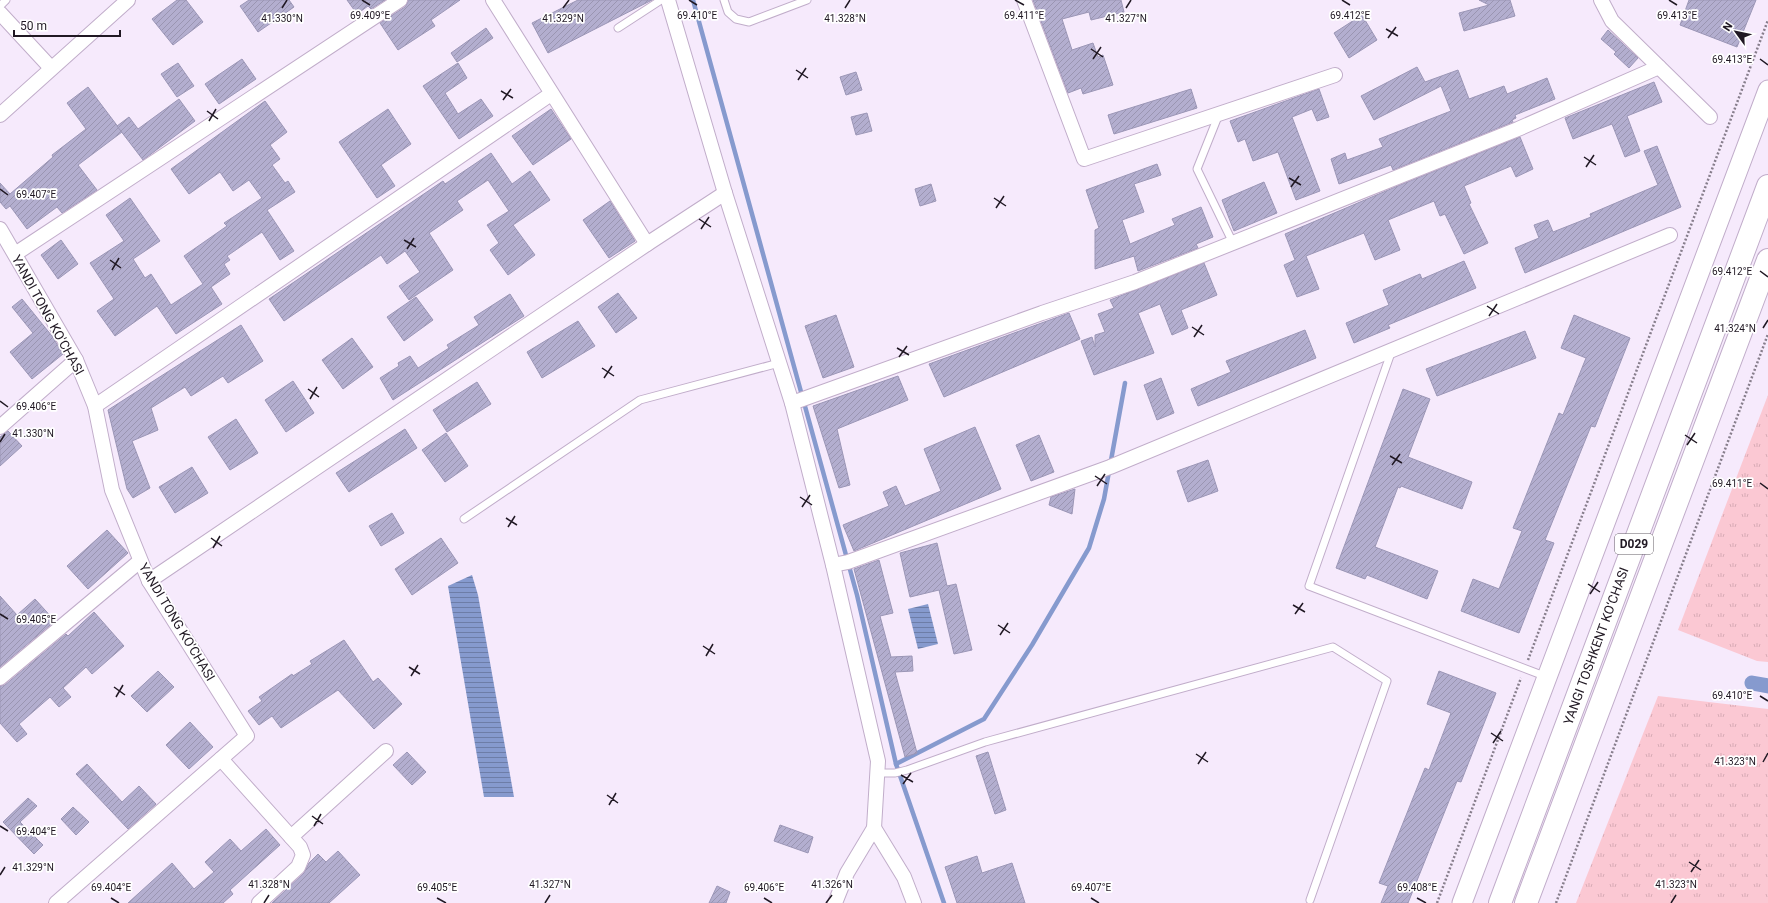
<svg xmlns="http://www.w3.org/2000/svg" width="1768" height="903" viewBox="0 0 1768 903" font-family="Roboto,sans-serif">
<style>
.grass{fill:url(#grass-tufts)}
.water{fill:url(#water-rules)}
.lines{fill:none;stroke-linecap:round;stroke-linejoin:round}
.stream{stroke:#869ace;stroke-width:4.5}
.canal{stroke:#869ace;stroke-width:15}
.building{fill:url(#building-hatch);stroke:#9b96b6}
.lane-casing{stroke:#c1adca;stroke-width:9}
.street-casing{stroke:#c1adca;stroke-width:16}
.secondary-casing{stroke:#c1adca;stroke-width:21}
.highway-casing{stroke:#c1adca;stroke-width:24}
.path{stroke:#877e8c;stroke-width:2.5;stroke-dasharray:2 2;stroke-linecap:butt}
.lane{stroke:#fff;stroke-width:7}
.street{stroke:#fff;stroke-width:14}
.secondary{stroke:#fff;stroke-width:19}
.highway{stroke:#fff;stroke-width:22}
.ticks{fill:none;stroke:#201823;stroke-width:1.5}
.labels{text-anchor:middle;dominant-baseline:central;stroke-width:3.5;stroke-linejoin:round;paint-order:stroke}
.shield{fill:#fff;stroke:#635d65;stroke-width:1}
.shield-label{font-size:12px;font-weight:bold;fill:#201823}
.street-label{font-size:13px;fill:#201823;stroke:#fff}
.ticks-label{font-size:10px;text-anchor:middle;fill:#201823;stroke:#fff;stroke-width:3.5;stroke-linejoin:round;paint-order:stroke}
</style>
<defs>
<pattern id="grass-tufts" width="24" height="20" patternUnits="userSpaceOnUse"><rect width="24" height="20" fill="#fbc8d3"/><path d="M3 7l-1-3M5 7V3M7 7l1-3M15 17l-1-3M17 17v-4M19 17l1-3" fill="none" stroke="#d7abb5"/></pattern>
<pattern id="water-rules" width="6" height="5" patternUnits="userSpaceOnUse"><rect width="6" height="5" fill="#869ace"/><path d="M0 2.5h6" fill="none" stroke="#6d7da7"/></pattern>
<pattern id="building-hatch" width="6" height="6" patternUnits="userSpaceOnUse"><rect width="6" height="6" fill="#b3aecf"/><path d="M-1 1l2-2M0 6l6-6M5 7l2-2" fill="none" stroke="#9a95b1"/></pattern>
</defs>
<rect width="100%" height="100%" fill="#f6eafc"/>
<g class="grass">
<path d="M1768 395V662L1757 661 1678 630Z"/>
<path d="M1658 696 1768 709V903H1576Z"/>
</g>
<g class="water">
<path d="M472 575 478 595 514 797H484L448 586Z"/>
<path d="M928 604 938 644 918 649 908 609Z"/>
</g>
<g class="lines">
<g class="stream">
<path d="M693 0 857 595 896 764 944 903"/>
<path d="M896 764 984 719 1032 645 1089 548 1104 499 1125 383"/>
</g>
<path class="canal" d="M1752 683 1768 686"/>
</g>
<g class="building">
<path d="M177 0H186L203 22 173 45 152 19Z"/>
<path d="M249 0H289L294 7 258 32 240 6Z"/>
<path d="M347 0H385L371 9 368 6 357 14Z"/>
<path d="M409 0H460L431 20 435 26 398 50 380 23 405 7Z"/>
<path d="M578 0H652L548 53 532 23Z"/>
<path d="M1033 0H1121L1124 12 1091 20 1089 12 1062 19 1072 50 1093 43 1098 57 1103 55 1113 85 1083 94 1081 88 1068 93Z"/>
<path d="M1479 0H1510L1515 16 1464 31 1459 13 1489 5Z"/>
<path d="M1689 0H1756L1737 47 1680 25Z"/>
<path d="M1362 15 1377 40 1349 58 1334 33Z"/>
<path d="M486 28 493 38 457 62 451 53Z"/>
<path d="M1608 30 1638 58 1629 68 1614 54 1616 52 1601 39Z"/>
<path d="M242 59 256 79 219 104 205 84Z"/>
<path d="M178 63 194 86 177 97 161 74Z"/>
<path d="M458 63 467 78 445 93 458 114 481 99 493 116 459 139 423 86Z"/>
<path d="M1417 67 1425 82 1458 70 1469 99 1504 86 1507 94 1547 78 1555 99 1515 115 1516 118 1512 120 1513 122 1393 170 1391 165 1339 184 1331 159 1345 153 1347 160 1383 147 1379 139 1451 111 1441 86 1374 120 1361 96Z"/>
<path d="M856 72 862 90 846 95 840 77Z"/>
<path d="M1654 82 1662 102 1627 116 1640 151 1625 157 1612 124 1573 139 1565 118Z"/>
<path d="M88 87 122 132 78 165 97 190 62 213 57 207 27 229 10 206 6 209 0 202V183L10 194 53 157 52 155 86 129 67 103Z"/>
<path d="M1191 89 1197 108 1114 134 1108 115Z"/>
<path d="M1319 89 1329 117 1317 121 1312 109 1292 117 1320 191 1296 200 1278 152 1253 161 1245 139 1238 142 1230 121Z"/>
<path d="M179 99 195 121 143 160 117 126 129 117 138 129Z"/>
<path d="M265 101 287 132 270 145 280 159 272 165 285 183 288 181 295 192 267 210 294 251 280 260 262 232 227 256 230 260 224 264 230 274 211 287 222 304 176 334 157 306 115 336 97 311 114 299 90 263 124 241 106 215 130 198 160 241 133 259 145 278 151 274 171 305 203 284 184 256 227 226 224 223 262 198 249 180 233 191 220 172 189 194 171 169Z"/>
<path d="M388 109 411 144 381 165 395 186 377 198 339 142Z"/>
<path d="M551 109 571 139 533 165 512 136Z"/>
<path d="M867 113 872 131 856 135 851 117Z"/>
<path d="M1520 137 1533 169 1516 177 1511 166 1464 186 1471 203 1469 204 1488 243 1464 254 1445 214 1440 216 1434 201 1388 220 1400 250 1375 260 1364 233 1306 256 1319 289 1297 297 1284 265 1295 260 1285 234 1400 185Z"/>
<path d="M1657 146 1681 207 1525 273 1515 248 1539 238 1534 225 1548 220 1553 232 1591 217 1590 214 1658 185 1644 151Z"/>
<path d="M491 153 512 184 530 171 550 200 513 225 535 255 508 275 490 250 499 243 487 225 509 211 488 180 457 201 463 210 429 233 453 270 409 300 399 286 420 272 405 251 387 264 381 255 284 321 269 299 443 181 445 184Z"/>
<path d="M1157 164 1161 175 1134 184 1144 212 1122 220 1130 244 1175 225 1172 219 1201 207 1213 237 1196 244 1198 248 1138 271 1134 256 1095 269V230L1099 228 1086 190Z"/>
<path d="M1264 182 1277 213 1234 231 1222 200Z"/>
<path d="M931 184 936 201 920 206 915 189Z"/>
<path d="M610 201 635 241 609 258 583 220Z"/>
<path d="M61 240 78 264 58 279 41 255Z"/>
<path d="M1464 261 1476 288 1388 325 1390 328 1354 343 1346 323 1389 305 1383 290 1420 274 1422 279Z"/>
<path d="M1204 263 1217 295 1181 310 1188 328 1172 335 1160 304 1138 313 1154 353 1094 375 1081 341 1092 337 1095 347V335L1105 332 1098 314 1114 308 1110 300Z"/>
<path d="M618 293 637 318 616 333 598 307Z"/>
<path d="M510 294 524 316 393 400 380 378 399 366 398 363 410 356 418 368 449 348 447 345 479 325 474 317Z"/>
<path d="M416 297 433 320 404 341 387 317Z"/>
<path d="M22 299 52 336 63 354 32 379 10 352 33 333 12 307Z"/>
<path d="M1069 313 1080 339 944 397 929 364Z"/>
<path d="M836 315 854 367 823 378 805 326Z"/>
<path d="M1574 315 1630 338 1595 427 1591 426 1545 540 1554 543 1519 633 1461 611 1473 579 1499 589 1522 531 1513 528 1559 413 1563 415 1586 358 1561 348Z"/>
<path d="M578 321 595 346 542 378 527 352Z"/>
<path d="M241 325 263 361 228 383 223 376 191 396 185 387 151 408 158 430 132 441 150 488 133 498 127 489 108 410Z"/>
<path d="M1305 330 1316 358 1198 406 1191 389 1231 372 1226 361Z"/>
<path d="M1525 331 1536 358 1437 396 1426 369Z"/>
<path d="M352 338 373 367 343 389 322 360Z"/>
<path d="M898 376 908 400 837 429 850 485 839 488 813 406Z"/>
<path d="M1161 378 1174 413 1157 420 1144 385Z"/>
<path d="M293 381 314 413 286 432 265 400Z"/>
<path d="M477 382 491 404 447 432 433 410Z"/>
<path d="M1403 389 1430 399 1408 457 1472 482 1462 509 1401 486 1400 488 1398 487 1375 547 1438 571 1427 599 1367 575 1365 579 1336 568Z"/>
<path d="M236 419 258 453 230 470 208 437Z"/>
<path d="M975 427 1001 489 854 551 843 525 889 506 883 492 896 486 905 506 941 491 924 449Z"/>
<path d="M405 429 417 448 349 492 336 473Z"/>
<path d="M8 431 22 446 0 466V437Z"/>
<path d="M446 433 468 466 445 482 422 450Z"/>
<path d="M1039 435 1054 472 1031 481 1016 445Z"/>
<path d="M1208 460 1218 491 1188 502 1177 471Z"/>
<path d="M192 467 208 493 175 513 159 487Z"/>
<path d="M1075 489 1072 514 1049 505 1051 497Z"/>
<path d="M392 513 404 533 381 546 369 526Z"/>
<path d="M107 530 128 553 88 589 67 566Z"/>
<path d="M441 538 458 563 412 595 395 569Z"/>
<path d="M937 543 947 586 956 584 972 650 954 654 939 590 910 597 900 553Z"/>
<path d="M879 560 893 613 880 616 891 657 912 656 913 671 895 672 917 753 905 757 854 569Z"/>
<path d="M0 596 17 615 35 599 55 621 0 667Z"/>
<path d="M94 612 124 646 92 674 86 667 63 688 71 697 59 707 50 697 19 724 27 734 17 742 0 723V686L5 685 66 634 68 636Z"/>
<path d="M344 640 373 682 378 678 402 704 374 729 338 690 281 728 272 716 259 725 248 711 262 701 259 697 292 674 293 676 312 664 310 661Z"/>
<path d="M158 671 174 687 147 712 131 696Z"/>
<path d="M1439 671 1496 693 1461 782 1457 781 1408 903H1381L1388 886 1379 883 1425 768 1429 770 1451 713 1427 704Z"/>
<path d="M190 722 213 747 189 769 166 745Z"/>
<path d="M407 752 426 772 412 785 393 765Z"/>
<path d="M988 752 1006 810 995 814 976 756Z"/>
<path d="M87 764 122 802 139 786 156 804 128 829 76 774Z"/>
<path d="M28 798 37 806 20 822 43 845 34 854 3 822Z"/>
<path d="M73 807 89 822 76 835 61 819Z"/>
<path d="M780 825 813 837 808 853 774 841Z"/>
<path d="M266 829 280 845 230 890 233 894 223 903H128L172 863 194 889 214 872 205 862 230 839 241 851Z"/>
<path d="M338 851 360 875 329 903H272L304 873 309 863 318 854 326 862Z"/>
<path d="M977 856 982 873 1012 863 1025 903H957L945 867Z"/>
<path d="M717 886 730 892 726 903H709Z"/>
</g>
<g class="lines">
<defs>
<g id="lane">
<path d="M724 0 728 12 736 19 749 22 807 0"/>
<path d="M0 6 6 0"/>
<path d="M618 28 661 0"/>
<path d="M1219 114 1197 169 1233 243"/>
<path d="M1392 350 1309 586 1547 677"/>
<path d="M464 519 640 400 779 363"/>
<path d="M877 773H895L907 770 985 742 1333 647 1387 681 1310 900"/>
</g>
<g id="street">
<path d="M493 0 647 244"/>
<path d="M668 0 725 193 792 403 833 565 878 761 874 828 847 873 835 903"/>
<path d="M1024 0 1084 159 1335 75"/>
<path d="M1601 0 1612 21 1710 117"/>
<path d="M0 13 51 68"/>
<path d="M0 115 128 0"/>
<path d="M0 229 76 360 95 406 112 490 149 581 247 736 56 903"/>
<path d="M15 254 400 0"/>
<path d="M792 403 1042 313 1135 282 1518 129 1659 67"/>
<path d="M95 406 551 94"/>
<path d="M0 427 76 360"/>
<path d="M833 565 848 562 1110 467 1670 235"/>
<path d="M149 581 647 244 725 193"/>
<path d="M0 678 140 561"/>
<path d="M221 759 300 847 303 855 298 867 259 903"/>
<path d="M874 828 904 877 914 903"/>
<path d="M291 837 386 751"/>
</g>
<path id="secondary" d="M1462 903 1768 90"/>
<g id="highway">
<path d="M1500 903 1768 186"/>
<path d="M1526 903 1768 260"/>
</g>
</defs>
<use href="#lane" class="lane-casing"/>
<use href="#street" class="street-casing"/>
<use href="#secondary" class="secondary-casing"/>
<use href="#highway" class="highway-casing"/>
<g class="path">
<path d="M1528 660 1768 20"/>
<path d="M1437 903 1521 678"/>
<path d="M1556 903 1768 334"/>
</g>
<use href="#lane" class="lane"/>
<use href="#street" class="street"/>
<use href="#secondary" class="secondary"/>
<use href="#highway" class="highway"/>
</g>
<path class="ticks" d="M362 0 370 5M689 0 697 5M1015 0 1024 5M1342 0 1350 5M1669 0 1677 5M282 8 287 0M563 8 569 0M845 8 850 0M1126 8 1131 0M1386 29 1398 36M1388 38 1396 27M1091 49 1103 57M1093 59 1101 47M1760 59 1768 65M796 70 808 78M798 80 806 68M501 91 513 98M503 100 511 89M207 111 218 119M209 121 216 109M1584 157 1596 165M1586 167 1594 155M1289 178 1301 185M1291 187 1299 176M0 189 8 195M994 198 1006 206M996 208 1004 196M699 219 711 227M701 229 709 217M404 240 416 247M407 249 414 238M110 260 121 268M112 270 119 258M1760 271 1768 277M1487 306 1499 314M1489 316 1497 304M1192 327 1204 335M1763 328 1768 320M1194 337 1202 325M897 348 909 355M899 357 907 346M602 368 614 376M604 378 612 366M308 389 319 397M310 399 317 387M0 401 8 407M1685 435 1697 443M0 442 5 434M1687 445 1695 433M1390 456 1402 463M1392 465 1400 454M1095 476 1107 484M1760 483 1768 489M1097 486 1105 474M800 497 812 505M802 507 810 495M506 518 517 525M508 527 515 516M211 538 222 546M213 548 220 536M1588 584 1600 592M1590 594 1598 582M1293 605 1305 612M0 614 8 619M1295 614 1303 603M998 625 1010 633M1000 635 1008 623M703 646 715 654M706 656 713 644M409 667 420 674M411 676 418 665M114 687 125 695M1760 696 1768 701M116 697 123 685M1491 733 1503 741M1493 743 1501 731M1196 754 1208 762M1763 762 1768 753M1198 764 1206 752M901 775 913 782M903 784 911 773M607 795 618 803M609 805 616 793M312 816 323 824M0 826 8 831M314 826 321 814M1689 862 1701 870M1691 872 1699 860M0 875 5 867M111 898 119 903M437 898 446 903M764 898 772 903M1091 898 1099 903M1417 898 1426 903M264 903 269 895M545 903 550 895M826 903 832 895M1671 903 1676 895"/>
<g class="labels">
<rect class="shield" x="1615" y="534" width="38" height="20" rx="3"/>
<g class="shield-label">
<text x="1634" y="544">D029</text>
</g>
<g class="street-label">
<text transform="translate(48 315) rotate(61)">YANDI TONG KO'CHASI</text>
<text transform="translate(177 622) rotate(59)">YANDI TONG KO'CHASI</text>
<text transform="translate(1596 646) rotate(-70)">YANGI TOSHKENT KO‘CHASI</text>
</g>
</g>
<g class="ticks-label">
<text x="370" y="19">69.409°E</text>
<text x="697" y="19">69.410°E</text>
<text x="1024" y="19">69.411°E</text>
<text x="1350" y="19">69.412°E</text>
<text x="1677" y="19">69.413°E</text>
<text x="563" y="22">41.329°N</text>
<text x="1126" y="22">41.327°N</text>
<text x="282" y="22">41.330°N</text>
<text x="845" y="22">41.328°N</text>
<text x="1732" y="63">69.413°E</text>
<text x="36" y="198">69.407°E</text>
<text x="1732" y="275">69.412°E</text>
<text x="1735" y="332">41.324°N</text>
<text x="36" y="410">69.406°E</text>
<text x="33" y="437">41.330°N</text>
<text x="1732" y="487">69.411°E</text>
<text x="36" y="623">69.405°E</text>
<text x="1732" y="699">69.410°E</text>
<text x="1735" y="765">41.323°N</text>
<text x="36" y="835">69.404°E</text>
<text x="33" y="871">41.329°N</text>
<text x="269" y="888">41.328°N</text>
<text x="550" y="888">41.327°N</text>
<text x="832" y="888">41.326°N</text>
<text x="1676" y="888">41.323°N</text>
<text x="111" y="891">69.404°E</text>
<text x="437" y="891">69.405°E</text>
<text x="764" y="891">69.406°E</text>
<text x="1091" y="891">69.407°E</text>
<text x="1417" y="891">69.408°E</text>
</g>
<g transform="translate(1736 32) rotate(303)" stroke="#ffffff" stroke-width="3" paint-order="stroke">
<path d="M0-3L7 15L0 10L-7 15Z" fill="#201823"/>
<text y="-6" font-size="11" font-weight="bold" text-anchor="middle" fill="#201823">N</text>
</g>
<path d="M14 30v6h106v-6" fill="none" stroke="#201823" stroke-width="2"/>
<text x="20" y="30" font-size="12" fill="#201823" stroke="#ffffff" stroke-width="3" paint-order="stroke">50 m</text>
</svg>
